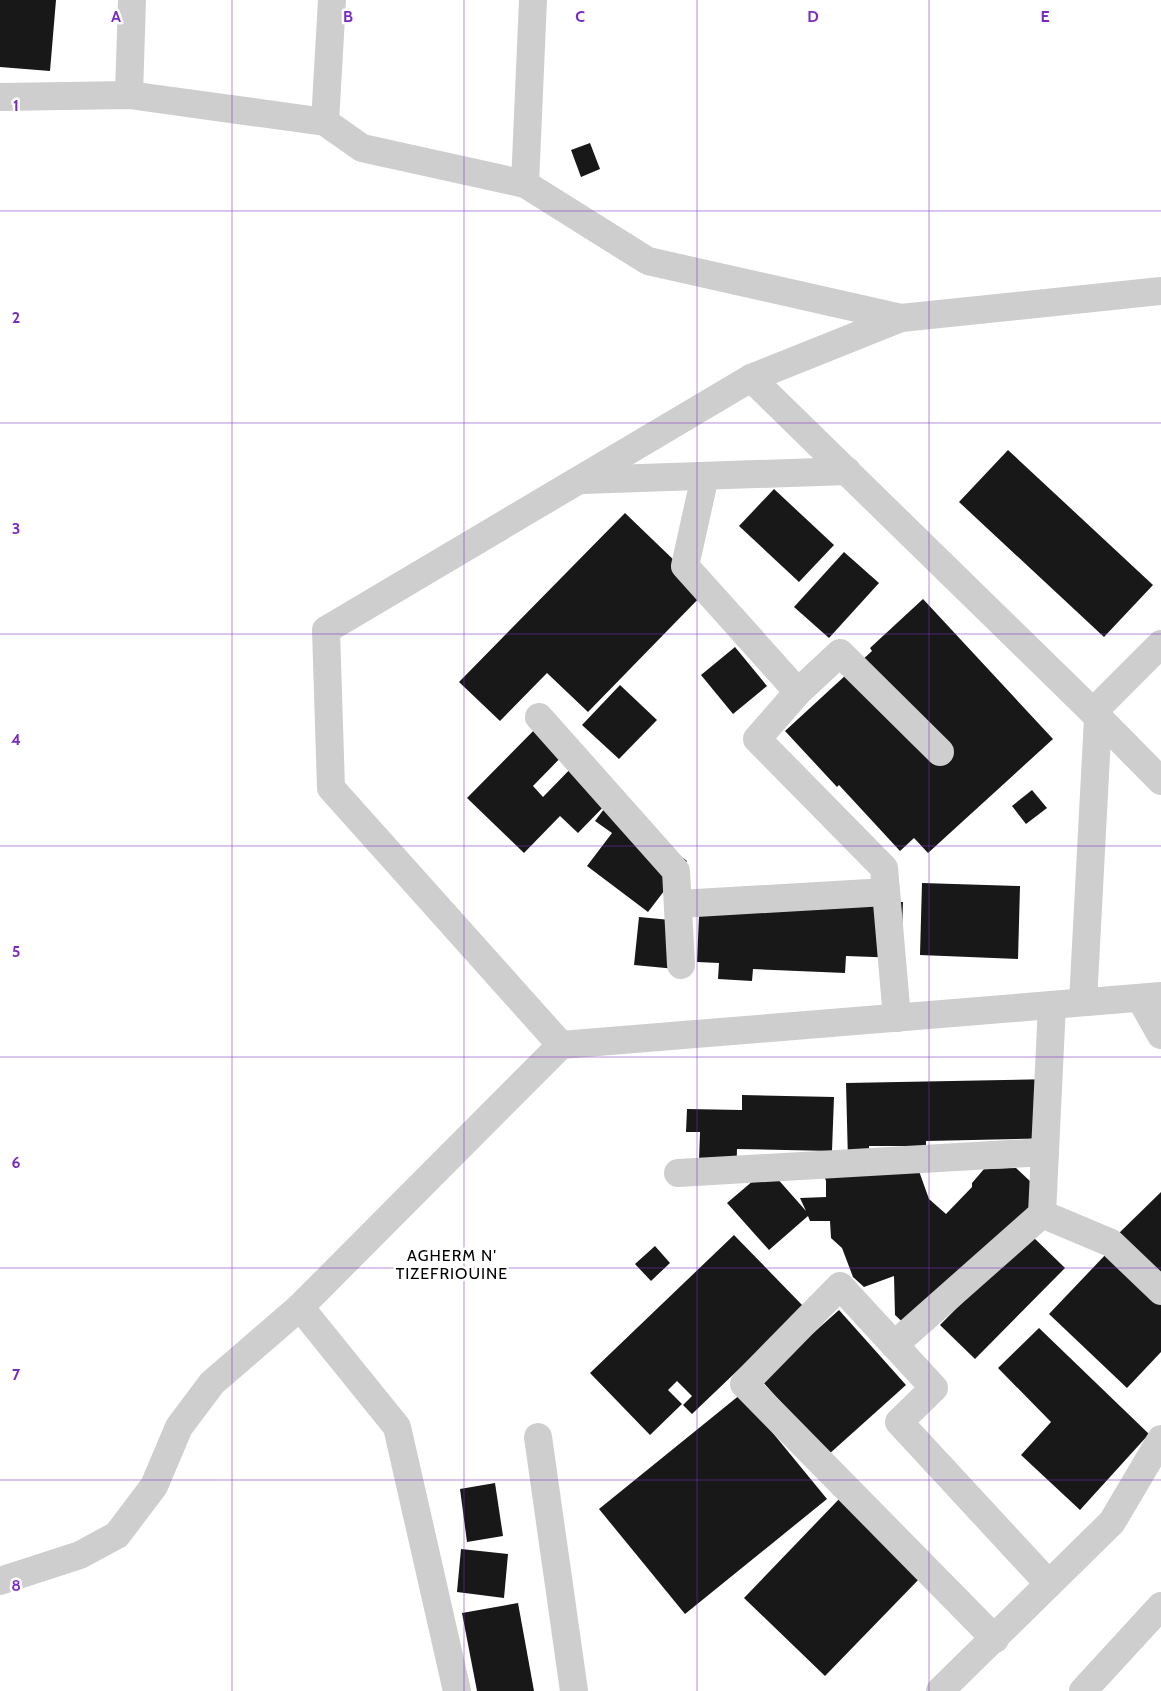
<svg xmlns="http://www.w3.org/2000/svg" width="1161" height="1691" viewBox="0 0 1161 1691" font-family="Cabin,sans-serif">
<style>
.building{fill:#181818}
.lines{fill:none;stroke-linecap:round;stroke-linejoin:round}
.street{stroke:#cecece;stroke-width:28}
.grid{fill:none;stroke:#7b2cbf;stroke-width:1;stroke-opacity:0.55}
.labels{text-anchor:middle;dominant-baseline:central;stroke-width:5;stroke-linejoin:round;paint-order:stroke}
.neighbourhood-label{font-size:16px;letter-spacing:1px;fill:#000;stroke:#fff}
.grid-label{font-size:16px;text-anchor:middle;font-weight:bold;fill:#7b2cbf;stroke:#fff;stroke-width:5;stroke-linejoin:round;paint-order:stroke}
</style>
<rect width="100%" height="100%" fill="#fff"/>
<g class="building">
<path d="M0 0H56L50 71 0 67Z"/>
<path d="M590 143 600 169 581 177 571 150Z"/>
<path d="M1008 450 1153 585 1104 637 959 502Z"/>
<path d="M774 489 834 545 799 582 739 526Z"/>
<path d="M625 513 706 591 588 712 547 673 500 721 459 682Z"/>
<path d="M844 552 879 583 829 638 794 607Z"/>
<path d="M923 599 1053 739 928 853 914 838 900 851 839 785 837 787 785 731 872 651 870 648Z"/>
<path d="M735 647 767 686 733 714 701 675Z"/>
<path d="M620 685 657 720 619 759 582 725Z"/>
<path d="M545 719 573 745 533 786 543 797 580 759 616 794 617 792 632 803 624 814 687 861 648 912 587 866 612 833 595 821 613 797 578 833 560 816 524 853 467 798Z"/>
<path d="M1032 790 1047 808 1026 824 1012 806Z"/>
<path d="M922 883 1020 886 1018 959 920 955Z"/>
<path d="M700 893 903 902 901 958 846 956 845 973 753 969 752 981 718 979 719 963 697 962Z"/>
<path d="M639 917 681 921 676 969 634 965Z"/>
<path d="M1057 1079 1058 1138 926 1141V1146H869V1161L915 1160 929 1199 946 1214 972 1187V1183L984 1169 1016 1168 1046 1196 911 1330 895 1315 894 1276 864 1287 853 1277 842 1248 831 1238 830 1221H810L808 1216 769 1250 727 1203 768 1168 806 1211 800 1198 826 1197V1181L823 1173 848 1161 846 1083Z"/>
<path d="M742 1095 834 1097 832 1151 737 1149 736 1179 699 1160 700 1132H686L687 1109 742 1110Z"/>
<path d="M1161 1192V1283L1115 1237Z"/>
<path d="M1030 1234 1065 1268 975 1359 940 1325Z"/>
<path d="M734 1235 804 1307 692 1414 683 1405 692 1396 677 1381 668 1390 682 1404 650 1435 590 1373Z"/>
<path d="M655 1246 670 1263 651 1281 635 1264Z"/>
<path d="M1108 1252 1161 1303V1352L1127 1388 1049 1314Z"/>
<path d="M839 1310 906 1385 828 1455 761 1380Z"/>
<path d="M1039 1328 1149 1434 1080 1510 1021 1455 1051 1422 998 1368Z"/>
<path d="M741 1394 827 1499 685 1614 599 1509Z"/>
<path d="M495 1483 503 1536 467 1542 460 1489Z"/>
<path d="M841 1497 923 1575 825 1676 744 1598Z"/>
<path d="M461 1549 508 1554 504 1598 457 1592Z"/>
<path d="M518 1603 534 1691H477L462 1613Z"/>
</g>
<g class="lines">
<g class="street">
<path d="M129 95 132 0"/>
<path d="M0 97 129 95 325 122 362 148 525 184 648 261 901 318"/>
<path d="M325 122 332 0"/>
<path d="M525 184 533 0"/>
<path d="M751 378 1093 712 1161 781"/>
<path d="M705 476 685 566 798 692 757 739 884 868 897 1018"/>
<path d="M583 480 847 471"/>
<path d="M798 692 840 653 940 752"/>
<path d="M1093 712 1161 644"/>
<path d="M539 717 676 871 681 965"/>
<path d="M679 904 886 892"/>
<path d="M1140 998 1161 1035"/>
<path d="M1083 1002 1098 718"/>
<path d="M561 1045 331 788 326 630 751 378 901 318 1161 291"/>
<path d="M678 1173 1045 1152"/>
<path d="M1042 1214 1111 1243 1161 1291"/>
<path d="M300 1307 397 1427 457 1691"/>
<path d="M894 1345 1042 1214 1052 1005"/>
<path d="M538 1437 574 1691"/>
<path d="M0 1581 80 1555 117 1535 154 1486 179 1427 212 1383 300 1307 561 1045 1161 996"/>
<path d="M995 1639 744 1384 840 1286 934 1388 899 1422 1049 1584"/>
<path d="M940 1691 1112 1522 1161 1439"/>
<path d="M1083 1691 1161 1606"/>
</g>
</g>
<path class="grid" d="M232 0V1691M464 0V1691M697 0V1691M929 0V1691M0 211H1161M0 423H1161M0 634H1161M0 846H1161M0 1057H1161M0 1268H1161M0 1480H1161"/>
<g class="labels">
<g class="neighbourhood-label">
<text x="452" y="1255">AGHERM N'<tspan x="452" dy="18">TIZEFRIOUINE</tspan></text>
</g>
</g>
<g class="grid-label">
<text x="116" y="22">A</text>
<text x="348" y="22">B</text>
<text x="580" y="22">C</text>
<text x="813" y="22">D</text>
<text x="1045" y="22">E</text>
<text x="16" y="111">1</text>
<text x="16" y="323">2</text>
<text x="16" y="534">3</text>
<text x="16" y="745">4</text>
<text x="16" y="957">5</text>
<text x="16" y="1168">6</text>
<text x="16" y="1380">7</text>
<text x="16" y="1591">8</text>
</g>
</svg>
